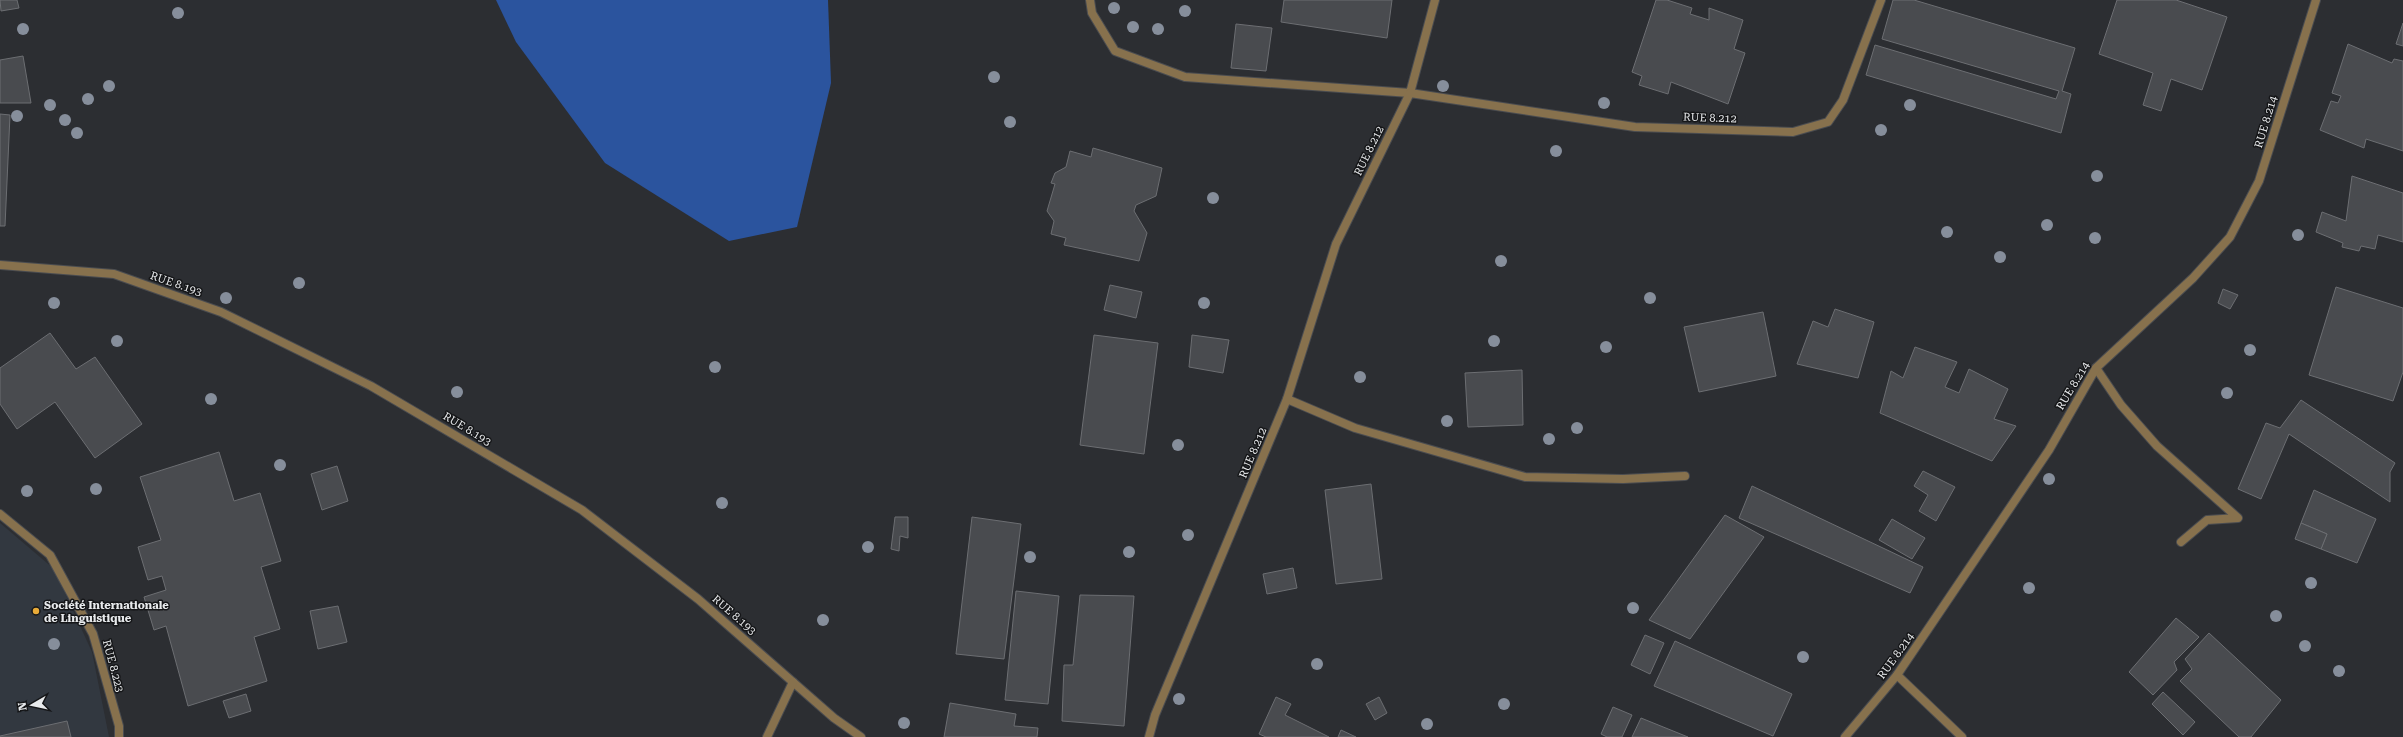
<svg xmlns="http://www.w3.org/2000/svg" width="2403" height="737" viewBox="0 0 2403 737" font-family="'Roboto Serif',serif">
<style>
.built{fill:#323840}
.forest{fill:#2b549e}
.building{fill:#494b4f;stroke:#6c6e72}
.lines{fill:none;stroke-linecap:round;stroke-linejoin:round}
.minor-casing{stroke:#4a4c50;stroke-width:10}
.minor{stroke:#87714d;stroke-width:8}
.tree{fill:#868e9b}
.poi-dot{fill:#e9ab38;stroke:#151618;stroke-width:1.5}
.labels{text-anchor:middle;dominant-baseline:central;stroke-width:3;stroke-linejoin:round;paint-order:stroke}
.street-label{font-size:11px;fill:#e8eaec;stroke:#151618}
.poi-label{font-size:11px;font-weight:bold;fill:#e8eaec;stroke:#151618;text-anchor:start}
</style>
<rect width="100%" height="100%" fill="#2c2e32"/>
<path class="built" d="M0 523 54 569 92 652 109 737H0Z"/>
<path class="forest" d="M496 0H828L831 83 797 227 729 241 605 163 516 42Z"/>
<g class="building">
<path d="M0 0H17L19 8 1 11Z"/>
<path d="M1284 0H1392L1387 38 1281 22Z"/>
<path d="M1656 0H1667L1692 8 1690 14 1709 20V8L1743 20 1734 49 1745 53 1728 104 1671 82 1668 94 1639 85 1642 76 1632 72Z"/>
<path d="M1893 0H1914L2075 48 2062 91 2071 94 2061 133 1866 75 1875 45 2056 99 2059 91 1882 39Z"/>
<path d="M2117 0H2176L2227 17 2202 90 2171 79 2161 111 2143 105 2153 73 2099 54Z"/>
<path d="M2403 23V46L2396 44Z"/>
<path d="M1236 24 1272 28 1266 71 1231 68Z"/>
<path d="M2348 44 2392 63 2394 59 2403 61V151L2366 139 2364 148 2320 130 2331 101 2338 103 2341 96 2332 93Z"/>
<path d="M23 56 31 103H0V60Z"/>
<path d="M0 114 10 115 5 226H0Z"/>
<path d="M1093 148 1162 168 1156 196 1136 205 1134 211 1147 233 1139 261 1064 245 1066 238 1051 234 1054 221 1047 211 1055 184 1051 183 1055 173 1066 167 1070 151 1091 157Z"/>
<path d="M2352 176 2403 193V242L2378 235 2375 249 2361 246 2359 251 2342 247 2343 243 2316 232 2322 212 2346 221Z"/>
<path d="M1110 285 1142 292 1136 318 1104 310Z"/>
<path d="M2336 287 2403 308V372L2393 401 2309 375Z"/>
<path d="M2223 289 2238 295 2230 309 2218 303Z"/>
<path d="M1835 309 1874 322 1858 378 1797 364 1813 321 1828 327Z"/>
<path d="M1763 312 1776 376 1699 392 1684 327Z"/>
<path d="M50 333 76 369 95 357 142 424 95 458 55 402 17 429 0 404V368Z"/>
<path d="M1094 335 1158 343 1144 454 1080 445Z"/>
<path d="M1192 335 1229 340 1223 373 1189 367Z"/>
<path d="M1915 347 1957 362 1945 387 1959 393 1969 369 2008 389 1994 419 2016 426 1992 461 1880 413 1891 371 1903 378Z"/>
<path d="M1522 370 1523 425 1468 427 1465 373Z"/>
<path d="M2301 400 2395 463 2390 472V502L2289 434 2261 499 2238 489 2266 423 2280 428Z"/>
<path d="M219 452 234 501 260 493 281 561 261 567 280 629 254 637 267 681 188 706 166 626 154 630 144 597 166 590 162 576 148 580 138 547 161 540 140 477Z"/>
<path d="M337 466 348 501 322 510 311 474Z"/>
<path d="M1923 471 1955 487 1936 521 1919 511 1928 495 1914 486Z"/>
<path d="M1371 484 1382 579 1336 584 1325 490Z"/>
<path d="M1752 486 1923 567 1910 593 1739 518Z"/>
<path d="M2314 490 2376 519 2357 563 2321 549 2327 534 2301 523Z"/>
<path d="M1725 515 1764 537 1690 639 1649 620Z"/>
<path d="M895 517H908V538L900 536 899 551 891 549Z"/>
<path d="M972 517 1021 524 1004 659 956 654Z"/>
<path d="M1892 519 1925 538 1912 559 1879 540Z"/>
<path d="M2301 523 2327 534 2321 549 2295 539Z"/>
<path d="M1293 568 1297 588 1267 594 1263 574Z"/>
<path d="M1016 591 1059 596 1048 704 1005 700Z"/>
<path d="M1080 595 1134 596 1124 726 1062 721 1064 665H1073Z"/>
<path d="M338 606 347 642 318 649 310 611Z"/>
<path d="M2176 618 2199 637 2174 662 2177 670 2153 695 2129 672Z"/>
<path d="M2209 633 2281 700 2251 737H2239L2180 681 2192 669 2185 659Z"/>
<path d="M1645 635 1664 643 1650 674 1631 665Z"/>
<path d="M1675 641 1792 694 1773 736 1654 686Z"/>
<path d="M2163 692 2195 722 2183 735 2152 704Z"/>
<path d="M246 694 251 711 229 718 223 701Z"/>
<path d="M1276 697 1291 704 1285 715 1329 737H1266L1259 734Z"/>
<path d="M1379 697 1387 713 1375 720 1366 704Z"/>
<path d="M950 703 1016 714 1014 726 1038 728 1037 737H944Z"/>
<path d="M1613 707 1632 715 1622 737H1607L1601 734Z"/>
<path d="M1641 718 1688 737H1632Z"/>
<path d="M67 721 71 737H0V736Z"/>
<path d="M1341 730 1356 737H1338Z"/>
</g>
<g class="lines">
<defs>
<g id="minor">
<path d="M1090 0 1092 13 1115 51 1185 77 1410 93 1435 0"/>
<path d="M0 265 114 274 221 312 371 386 582 510 698 599 834 718 861 737"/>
<path d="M2096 368 2121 405 2157 446 2238 518 2207 520 2181 542"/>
<path d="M1287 399 1355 428 1525 477 1623 479 1685 476"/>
<path d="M0 514 50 555 93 634 119 726V737"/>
<path d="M1897 675 1962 737"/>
<path d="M767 737 793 682"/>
<path d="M1149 737 1155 715 1287 399 1336 244 1410 93 1635 127 1793 132 1828 122 1843 100 1881 0"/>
<path d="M1845 737 1897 675 2049 450 2096 368 2193 278 2230 237 2259 181 2316 0"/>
</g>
</defs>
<use href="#minor" class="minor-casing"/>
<use href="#minor" class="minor"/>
</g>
<g class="tree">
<circle cx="1114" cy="8" r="6"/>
<circle cx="1185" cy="11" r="6"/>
<circle cx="178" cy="13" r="6"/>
<circle cx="1133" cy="27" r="6"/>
<circle cx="23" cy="29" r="6"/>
<circle cx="1158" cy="29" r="6"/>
<circle cx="994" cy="77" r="6"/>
<circle cx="109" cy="86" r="6"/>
<circle cx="1443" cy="86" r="6"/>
<circle cx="88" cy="99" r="6"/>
<circle cx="1604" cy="103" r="6"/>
<circle cx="50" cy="105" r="6"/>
<circle cx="1910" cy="105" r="6"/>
<circle cx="17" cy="116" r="6"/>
<circle cx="65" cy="120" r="6"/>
<circle cx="1010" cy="122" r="6"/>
<circle cx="1881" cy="130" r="6"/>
<circle cx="77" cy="133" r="6"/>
<circle cx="1556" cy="151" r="6"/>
<circle cx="2097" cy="176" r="6"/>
<circle cx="1213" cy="198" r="6"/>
<circle cx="2047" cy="225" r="6"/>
<circle cx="1947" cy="232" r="6"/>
<circle cx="2298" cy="235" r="6"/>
<circle cx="2095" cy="238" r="6"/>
<circle cx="2000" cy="257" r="6"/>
<circle cx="1501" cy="261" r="6"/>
<circle cx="299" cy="283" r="6"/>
<circle cx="226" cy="298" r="6"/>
<circle cx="1650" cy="298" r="6"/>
<circle cx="54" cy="303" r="6"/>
<circle cx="1204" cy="303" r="6"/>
<circle cx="117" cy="341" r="6"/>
<circle cx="1494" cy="341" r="6"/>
<circle cx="1606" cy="347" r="6"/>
<circle cx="2250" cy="350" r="6"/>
<circle cx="715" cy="367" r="6"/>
<circle cx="1360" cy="377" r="6"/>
<circle cx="457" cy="392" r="6"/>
<circle cx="2227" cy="393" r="6"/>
<circle cx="211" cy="399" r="6"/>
<circle cx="1447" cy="421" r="6"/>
<circle cx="1577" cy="428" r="6"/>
<circle cx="1549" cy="439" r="6"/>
<circle cx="1178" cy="445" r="6"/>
<circle cx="280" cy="465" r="6"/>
<circle cx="2049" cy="479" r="6"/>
<circle cx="96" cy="489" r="6"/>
<circle cx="27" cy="491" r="6"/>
<circle cx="722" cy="503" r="6"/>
<circle cx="1188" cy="535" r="6"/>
<circle cx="868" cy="547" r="6"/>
<circle cx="1129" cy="552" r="6"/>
<circle cx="1030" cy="557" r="6"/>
<circle cx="2311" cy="583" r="6"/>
<circle cx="2029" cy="588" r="6"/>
<circle cx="1633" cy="608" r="6"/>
<circle cx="2276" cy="616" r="6"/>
<circle cx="823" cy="620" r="6"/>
<circle cx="54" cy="644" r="6"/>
<circle cx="2305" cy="646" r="6"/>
<circle cx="1803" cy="657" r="6"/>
<circle cx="1317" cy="664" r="6"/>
<circle cx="2339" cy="671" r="6"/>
<circle cx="1179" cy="699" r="6"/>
<circle cx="1504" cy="704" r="6"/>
<circle cx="904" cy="723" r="6"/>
<circle cx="1427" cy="724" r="6"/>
</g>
<circle class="poi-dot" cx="36" cy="611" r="4"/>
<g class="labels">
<g class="street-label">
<text transform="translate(1710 118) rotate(2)">RUE 8.212</text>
<text transform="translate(2266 122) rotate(-73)">RUE 8.214</text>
<text transform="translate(1369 151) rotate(-64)">RUE 8.212</text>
<text transform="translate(176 284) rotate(19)">RUE 8.193</text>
<text transform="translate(2073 386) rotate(-59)">RUE 8.214</text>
<text transform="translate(467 429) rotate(31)">RUE 8.193</text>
<text transform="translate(1253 453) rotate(-67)">RUE 8.212</text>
<text transform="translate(734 615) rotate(41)">RUE 8.193</text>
<text transform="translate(1896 656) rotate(-54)">RUE 8.214</text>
<text transform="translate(113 666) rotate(75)">RUE 8.223</text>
</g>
<g class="poi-label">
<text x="44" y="605">Société Internationale<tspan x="44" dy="13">de Linguistique</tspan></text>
</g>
</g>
<g transform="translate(32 705) rotate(261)" stroke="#151618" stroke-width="3" paint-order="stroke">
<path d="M0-3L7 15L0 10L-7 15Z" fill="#e8eaec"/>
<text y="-6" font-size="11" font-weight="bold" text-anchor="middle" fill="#e8eaec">N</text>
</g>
</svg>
